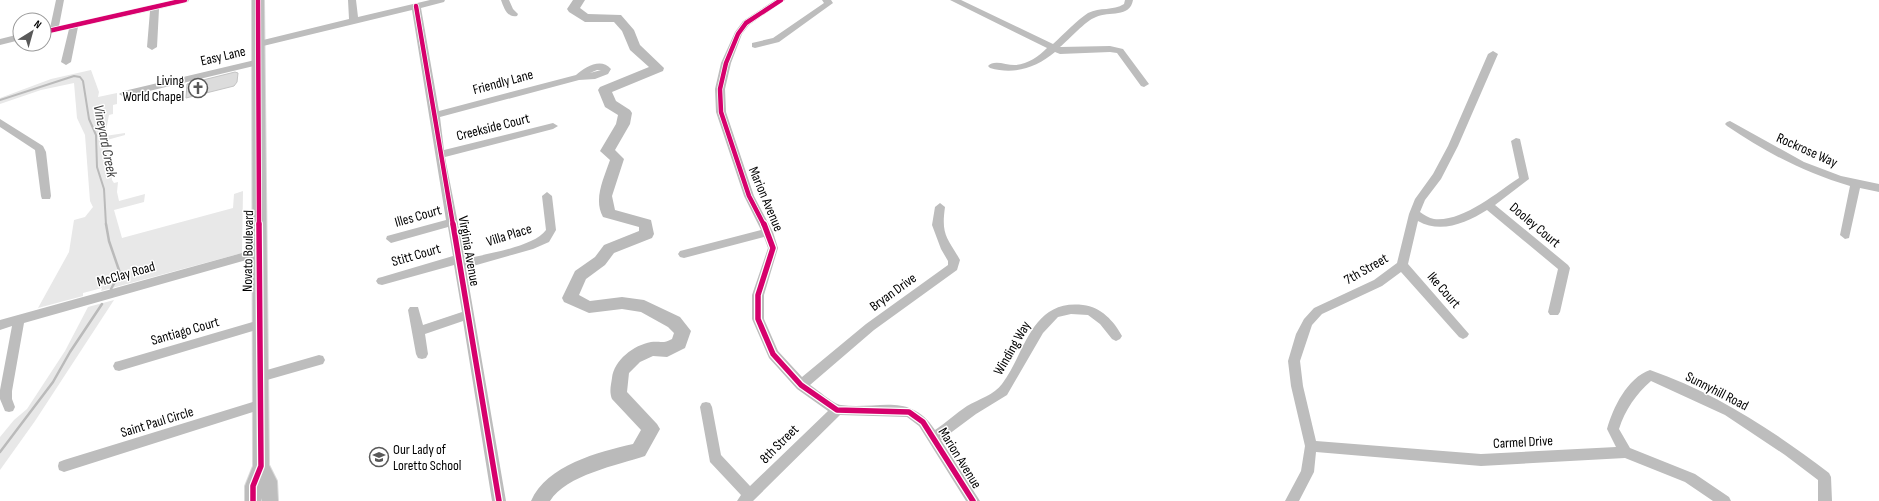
<svg xmlns="http://www.w3.org/2000/svg" width="1879" height="501" viewBox="0 0 1879 501" font-family="'Sofia Sans Condensed',sans-serif">
<style>
.green{fill:#e8e8e8}
.lines{fill:none;stroke-linecap:round;stroke-linejoin:round}
.stream-far1{stroke:#bababa;stroke-width:2}
.stream{stroke:#bababa;stroke-width:2.5}
.river{fill:#bababa;fill-rule:evenodd}
.building{fill:#dcdcdc;stroke:#c4c4c4}
.major-casing{stroke:#dbdbdb;stroke-width:2}
.minor{fill:#bdbdbd;fill-rule:evenodd}
.major{fill:#bdbdbd;fill-rule:evenodd}
.cycleway-far1-casing{stroke:#fff;stroke-width:6}
.cycleway-casing{stroke:#fff;stroke-width:8}
.cycleway-far1{stroke:#d6006c;stroke-width:4.5}
.cycleway{stroke:#d6006c;stroke-width:5.5}
.labels{text-anchor:middle;dominant-baseline:central;stroke-width:3;stroke-linejoin:round;paint-order:stroke}
.street-label{font-size:14px;fill:#000;stroke:#fff}
.poi-label{font-size:14px;fill:#000;stroke:#fff;text-anchor:end}
.water-label{font-size:15px;font-style:italic;fill:#3e3e3e;stroke:#fff}
</style>
<rect width="100%" height="100%" fill="#fff"/>
<g class="green">
<path d="M91 70 99 92 98 97 117 93V104L113 105V114L109 115 105 136 125 133V135L107 140 112 180 114 183 118 182 117 192 119 201 145 194 144 202 114 210 122 238 233 208 234 194 243 191 242 253 101 291 102 288 83 293V296L38 308 69 252 74 220 85 217 93 207 90 201 85 135 77 118 74 83 41 90 0 104V98L51 79Z"/>
<path d="M114 300 35 421 0 470V437L14 420 27 409 65 351 88 307Z"/>
</g>
<g class="lines">
<path class="stream-far1" d="M0 100 74 76 80 77 83 81 89 119 96 135 97 167 104 189 106 225"/>
<g class="stream">
<path d="M106 224 109 241 120 273 111 289"/>
<path d="M0 452 53 382 70 352 102 304"/>
</g>
<path class="river" d="M573 0H585L580 8 588 14 621 15 634 30 640 45 664 68 663 71 612 92 616 101 630 110 632 113 630 124 615 150 624 159 612 196 615 210 651 220 654 234 652 238 614 253 605 265 586 279 579 295 590 301 622 297 644 300 680 317 691 331 685 348 667 357 653 356 640 362 629 373 627 392 657 424 660 429 645 456C618 465 566 475 550 501H531C547 465 598 452 633 444L641 430 612 399C609 392 611 385 612 378 614 360 634 345 651 342 661 341 663 344 672 339L674 333 668 327 641 312 622 309 589 313 564 302 562 298 575 271 595 257 604 245 639 231V227L603 217C593 199 604 178 610 160L600 151 616 124 618 115 605 107 598 90 600 87 649 67 630 50 622 31 614 22H585L569 12 567 9Z"/>
</g>
<path class="building" d="M235 72 238 73 237 82 234 86 186 98 187 84Z"/>
<g class="lines">
<defs>
<path id="major" d="M252 0H264L269 465 277 481 278 501H262L261 498V501H245V486L253 466Z"/>
</defs>
<use href="#major" class="major-casing"/>
<g class="minor">
<path d="M56 0H64L59 26 173 0H189L188 2 159 9 157 47 152 50 147 47 150 11 78 27 71 62 66 65 61 62 69 29 44 35V29L50 28Z"/>
<path d="M348 0H356L358 17 430 0H445L444 2 421 8 439 111 576 75C585 67 601 57 611 69L608 74 595 79 579 80 440 117 444 150 553 123 558 126 553 129 445 157 465 259C485 254 534 247 546 230L542 196 547 192 552 196 556 230 549 242 533 249 466 268 506 501H492L463 321 425 334 428 354 426 358 422 359 418 358 416 354 408 310 410 307H418L423 325 462 312 454 265 382 285 378 284 376 281 378 278 382 277 453 256 448 227 391 243 386 239 387 236 446 220 412 10 259 47 254 44 259 41 349 19ZM597 70H601L590 73Z"/>
<path d="M501 0H509L513 9 518 14 517 16C507 18 504 8 501 0Z"/>
<path d="M775 0H785L749 25 742 34 731 63 725 89 726 112 754 196 773 232 778 248 764 295V319L778 351 802 377 866 324 948 265V261L941 249 932 225 935 207 940 203 945 207C941 235 947 237 960 260L957 270 874 330 810 385C817 389 833 404 841 405 878 410 910 391 935 430 946 423 956 413 967 406 979 399 994 395 1002 384 1026 352 1031 299 1083 305 1101 307 1114 321 1122 336L1120 339 1116 341 1112 339 1100 324 1088 315 1071 314 1058 317 1043 333 1007 395 976 414 941 440 980 501H966L919 426 907 417 840 415 753 501H737L741 495 710 462 700 407 702 403 706 402 710 403 712 407 721 455 750 486 828 411 797 389 769 358 752 319V295L768 248 764 237 684 258 680 257 678 254 680 251 684 250 761 230 744 196 716 112 715 89 721 63 735 32 743 21Z"/>
<path d="M822 0H831L833 3 779 42 755 48 752 47V43L773 38 824 3Z"/>
<path d="M950 0H961L1053 44C1064 34 1076 21 1088 13 1100 7 1113 11 1124 4L1125 0H1133C1130 18 1109 11 1096 17 1085 21 1070 39 1060 47L1110 46 1123 49 1149 84 1144 87 1141 86 1117 53 1110 52 1060 54 1055 52C1036 68 1014 75 990 68L988 66C994 59 1008 66 1016 65 1028 64 1039 56 1047 48Z"/>
<path d="M20 34V40L0 45V39Z"/>
<path d="M1493 51 1498 54 1458 146 1441 179 1425 200 1420 212C1424 215 1429 218 1434 219 1463 222 1496 193 1519 178L1511 141 1516 138 1520 139 1529 179 1495 205 1568 265 1570 268 1560 312 1558 315H1550L1548 312 1558 269 1487 210C1466 223 1441 234 1418 221L1408 264 1469 334 1467 337 1463 339 1459 337 1401 272 1382 286 1322 314 1312 325 1300 361 1303 386 1316 441 1481 454 1616 447 1607 429C1613 408 1627 378 1650 370 1716 393 1774 431 1829 473L1831 477 1832 501H1818V480L1785 455 1725 415 1651 381C1636 394 1625 410 1619 429L1630 448 1695 474 1729 497 1731 501H1713L1685 482 1625 458 1481 466 1316 452 1314 472 1299 501H1285L1301 471 1305 446 1291 386 1288 361 1296 334 1304 319 1314 308 1374 280 1397 263 1409 214 1415 199 1433 174 1448 146 1488 54Z"/>
<path d="M259 59 264 62 262 64 124 97 119 94 124 91Z"/>
<path d="M0 119 43 146 46 152 51 196 50 199H42L41 196 35 150 0 127Z"/>
<path d="M1730 121 1804 162 1841 176 1879 184V192L1860 188 1849 238 1845 239 1840 235 1850 186C1805 173 1765 152 1727 126L1725 124 1727 122Z"/>
<path d="M260 248 264 249 266 252 264 255 24 323 12 391V399L15 407 13 411 9 412 5 411 0 399V390L12 326 0 330V320Z"/>
<path d="M259 320 263 322 265 325 263 328 119 371 115 370 113 366 115 362 119 361Z"/>
<path d="M319 355 323 356 325 360 323 364 260 382 256 381 254 377 256 373 260 372Z"/>
<path d="M259 400 263 401 265 405 263 409 259 410 64 472 59 470 58 466 59 462 64 460Z"/>
</g>
<use href="#major" class="major"/>
<defs>
<g id="cycleway-far1">
<path d="M258 0 259 225"/>
<path d="M416 6 453 225"/>
<path d="M44 32 185 0"/>
<path d="M764 225 749 196 721 112 720 89 726 63 738 34 746 23 781 0"/>
</g>
<g id="cycleway">
<path d="M453 224 499 501"/>
<path d="M764 224 773 248 758 295V319L773 354 801 385 837 410 909 412 923 422 973 501"/>
<path d="M253 501V486L261 466 259 224"/>
</g>
</defs>
<use href="#cycleway-far1" class="cycleway-far1-casing"/>
<use href="#cycleway" class="cycleway-casing"/>
<use href="#cycleway-far1" class="cycleway-far1"/>
<use href="#cycleway" class="cycleway"/>
</g>
<defs>
<symbol id="church-ring" viewBox="-11 -11 22 22"><circle r="9.5" fill="#fff" stroke="#595959" stroke-width="1.5"/><path d="M-1.2-6h2.4v3.5h3.3v2.4h-3.3V6h-2.4V-.1h-3.3v-2.4h3.3Z" fill="#595959"/></symbol>
<symbol id="school-ring" viewBox="-11 -11 22 22"><circle r="9.5" fill="#fff" stroke="#595959" stroke-width="1.5"/><path d="M0-5L7-2L0 1L-7-2ZM-4 1L0 2.5L4 1V4Q0 6-4 4Z" fill="#595959"/></symbol>
</defs>
<g fill-rule="evenodd">
<use href="#church-ring" x="187" y="77" width="22" height="22"/>
<use href="#school-ring" x="368" y="446" width="22" height="22"/>
</g>
<g class="labels">
<g class="street-label">
<text transform="translate(223 56) rotate(-13)">Easy Lane</text>
<text transform="translate(503 82) rotate(-15)">Friendly Lane</text>
<text transform="translate(493 127) rotate(-14)">Creekside Court</text>
<text transform="translate(1807 150) rotate(24)">Rockrose Way</text>
<text transform="translate(766 199) rotate(67)">Marion Avenue</text>
<text transform="translate(418 216) rotate(-16)">Illes Court</text>
<text transform="translate(1535 225) rotate(40)">Dooley Court</text>
<text transform="translate(509 235) rotate(-17)">Villa Place</text>
<text transform="translate(248 251) rotate(-89)">Novato Boulevard</text>
<text transform="translate(469 251) rotate(80)">Virginia Avenue</text>
<text transform="translate(416 255) rotate(-16)">Stitt Court</text>
<text transform="translate(1366 269) rotate(-30)">7th Street</text>
<text transform="translate(126 274) rotate(-16)">McClay Road</text>
<text transform="translate(1444 290) rotate(49)">Ike Court</text>
<text transform="translate(893 292) rotate(-36)">Bryan Drive</text>
<text transform="translate(185 331) rotate(-16)">Santiago Court</text>
<text transform="translate(1012 348) rotate(-60)">Winding Way</text>
<text transform="translate(1717 391) rotate(27)">Sunnyhill Road</text>
<text transform="translate(157 422) rotate(-17)">Saint Paul Circle</text>
<text transform="translate(1523 442) rotate(-3)">Carmel Drive</text>
<text transform="translate(779 444) rotate(-45)">8th Street</text>
<text transform="translate(960 458) rotate(58)">Marion Avenue</text>
</g>
<g class="poi-label">
<text x="184" y="80">Living<tspan x="184" dy="16">World Chapel</tspan></text>
<text x="393" y="449" text-anchor="start">Our Lady of<tspan x="393" dy="16">Loretto School</tspan></text>
</g>
<g class="water-label">
<text transform="translate(105 141) rotate(79)">Vineyard Creek</text>
</g>
</g>
<g transform="translate(32 32) rotate(37)"><circle r="19" fill="#ffffff" stroke="#999999"/>
<path d="M0-3L7 15L0 10L-7 15Z" fill="#595959"/>
<text y="-6" font-size="11" font-weight="bold" text-anchor="middle" fill="#000000">N</text>
</g>
</svg>
